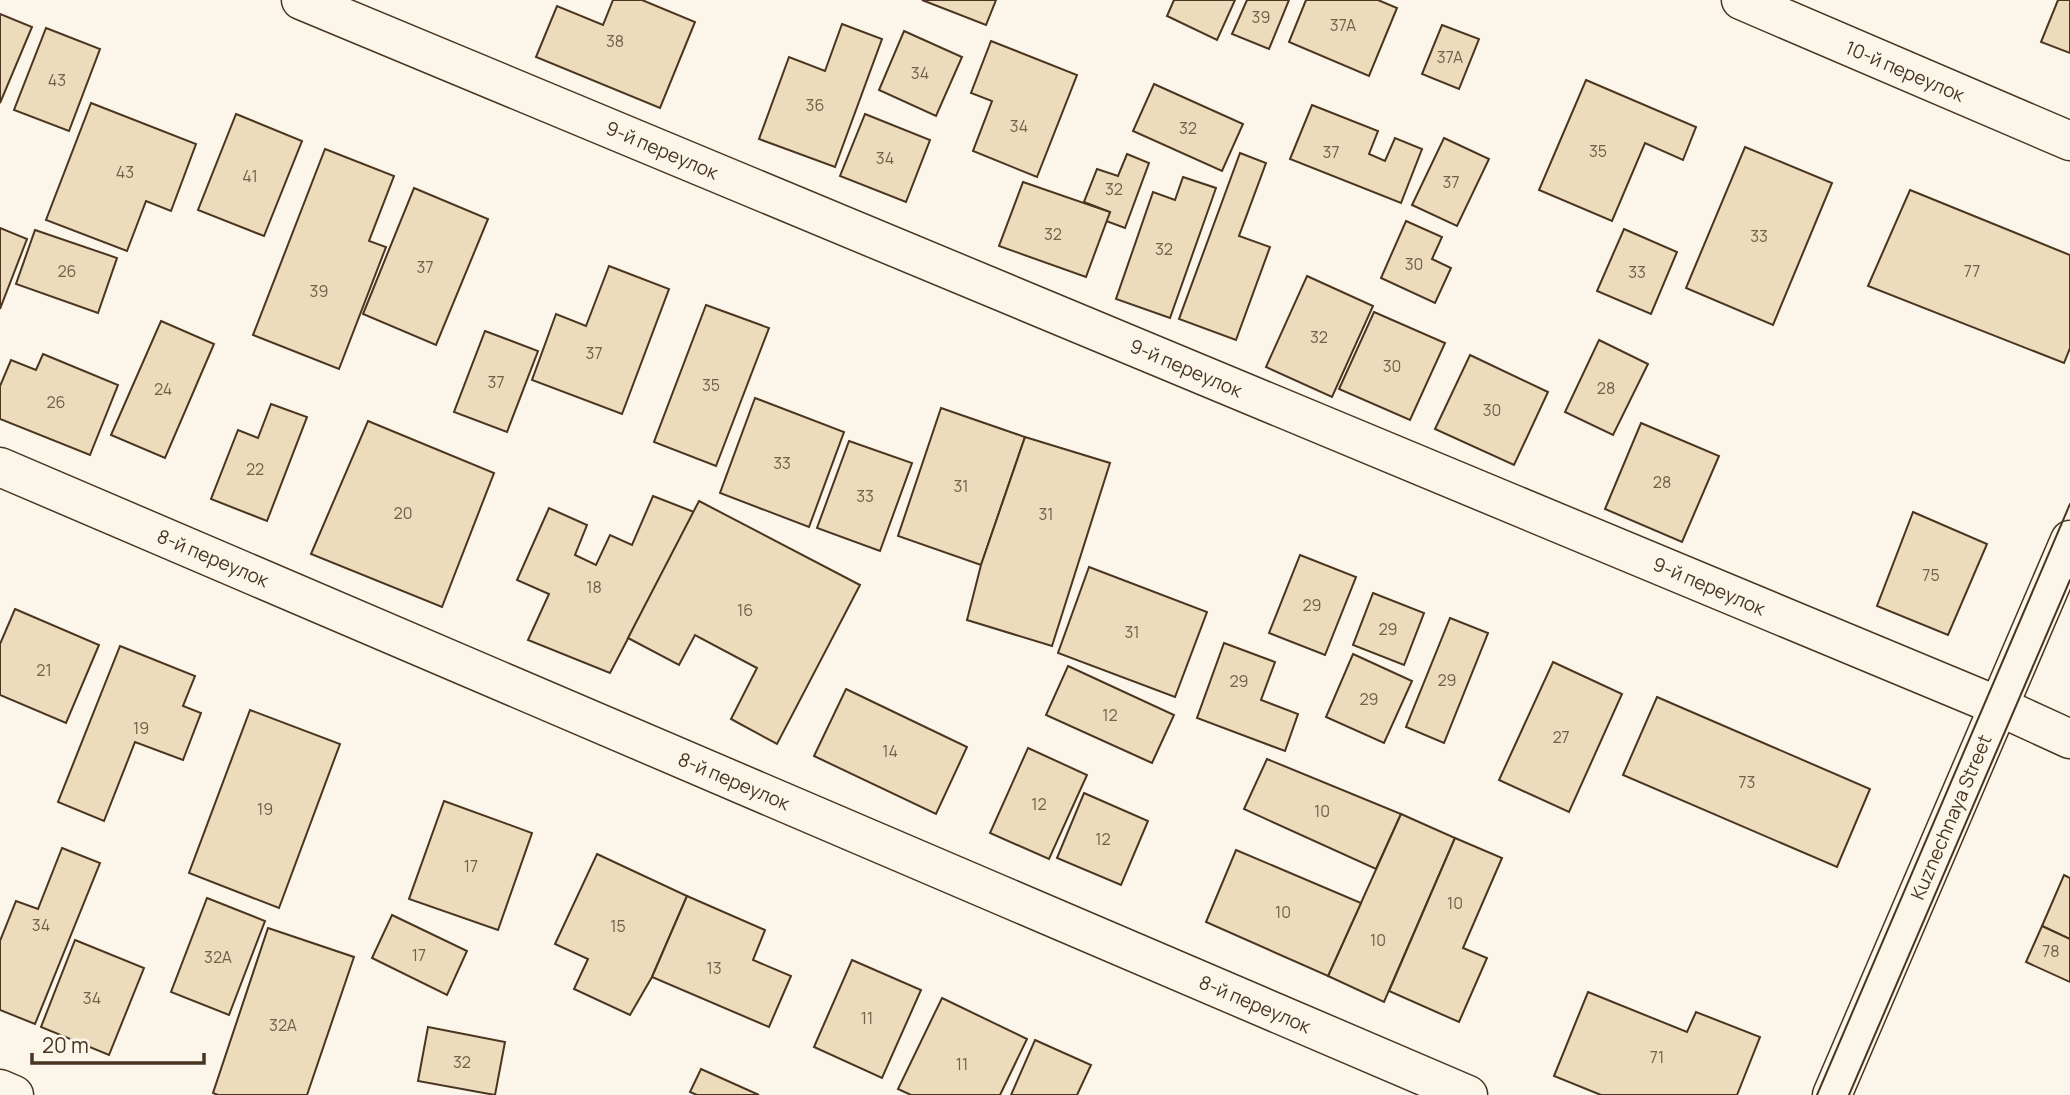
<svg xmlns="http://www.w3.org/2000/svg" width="2070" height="1095" viewBox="0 0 2070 1095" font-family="Manrope,sans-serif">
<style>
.building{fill:#ecdcbc;stroke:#4a3520;stroke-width:2}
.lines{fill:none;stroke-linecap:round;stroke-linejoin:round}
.street-casing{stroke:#4a3520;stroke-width:41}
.secondary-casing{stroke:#4a3520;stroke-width:41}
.street{stroke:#fbf6e9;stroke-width:38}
.secondary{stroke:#fbf6e9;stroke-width:38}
.tram{stroke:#4a3520;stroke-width:2}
.labels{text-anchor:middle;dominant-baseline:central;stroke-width:5;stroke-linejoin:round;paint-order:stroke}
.number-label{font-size:16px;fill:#725f47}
.street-label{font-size:19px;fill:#4a3520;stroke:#fbf6e9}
</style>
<rect width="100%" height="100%" fill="#fbf6e9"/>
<g class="building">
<path d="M613 0H642L695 22 660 108 536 57 557 6 603 25Z"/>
<path d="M922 0H996L986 25Z"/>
<path d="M1174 0H1235L1217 40 1167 16Z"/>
<path d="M1247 0H1289L1269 49 1232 34Z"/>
<path d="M1306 0H1378L1397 8 1369 76 1289 42Z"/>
<path d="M2058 0H2070V53L2041 42Z"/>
<path d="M0 14 32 27 0 103Z"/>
<path d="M842 24 882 39 835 167 759 139 789 57 825 71Z"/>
<path d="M1442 25 1479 39 1459 89 1422 74Z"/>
<path d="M46 28 100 49 69 131 14 110Z"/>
<path d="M904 31 962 57 936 116 879 90Z"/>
<path d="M991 41 1077 75 1037 177 973 151 992 101 971 93Z"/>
<path d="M1586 80 1696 127 1683 160 1645 143 1612 221 1539 190Z"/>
<path d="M1154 84 1243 124 1222 171 1133 131Z"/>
<path d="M91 103 196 144 171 211 146 201 127 251 46 220Z"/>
<path d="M1312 105 1378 131 1369 154 1385 161 1395 138 1422 149 1401 203 1290 159Z"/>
<path d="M236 114 302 141 264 236 198 210Z"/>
<path d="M865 114 930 140 906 202 840 176Z"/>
<path d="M1444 138 1489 159 1457 226 1412 205Z"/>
<path d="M1745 147 1832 183 1773 325 1686 288Z"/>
<path d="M325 149 394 176 369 241 386 247 339 369 253 335Z"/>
<path d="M1240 153 1266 163 1239 236 1270 247 1236 340 1179 319Z"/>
<path d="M1127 154 1149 163 1125 228 1106 221 1110 212 1084 202 1097 169 1118 176Z"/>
<path d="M1183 177 1216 188 1170 318 1116 299 1153 192 1175 200Z"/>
<path d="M1023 182 1110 212 1086 277 999 246Z"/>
<path d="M414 188 488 219 436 345 363 314Z"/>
<path d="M1910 190 2070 255V348L2064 363 1868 286Z"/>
<path d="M1406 221 1442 237 1432 259 1451 268 1435 303 1381 278Z"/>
<path d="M0 228 27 239 0 309Z"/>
<path d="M1624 229 1677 252 1651 314 1597 291Z"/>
<path d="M35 230 117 258 98 313 16 284Z"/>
<path d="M609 266 669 289 622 414 532 380 556 314 586 326Z"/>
<path d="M1307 276 1373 306 1332 397 1266 367Z"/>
<path d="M706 305 769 328 716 466 654 442Z"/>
<path d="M1374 312 1445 343 1410 420 1339 389Z"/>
<path d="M161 321 214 344 165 458 111 435Z"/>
<path d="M485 331 538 351 507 432 454 412Z"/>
<path d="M1599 340 1648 364 1613 435 1565 412Z"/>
<path d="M43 354 118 385 90 455 0 419V386L11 360 36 370Z"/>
<path d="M1470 355 1548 392 1514 465 1435 429Z"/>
<path d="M755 398 844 432 809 527 720 493Z"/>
<path d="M271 404 307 417 267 521 211 499 238 430 258 438Z"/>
<path d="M941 408 1025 437 981 565 898 536Z"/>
<path d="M368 421 494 473 442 607 311 554Z"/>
<path d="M1641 423 1719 456 1682 542 1605 509Z"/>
<path d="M1025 437 1110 463 1052 646 967 620 981 565Z"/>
<path d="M849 441 912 463 880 551 817 528Z"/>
<path d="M653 496 694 512 610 673 528 640 549 594 517 580 549 508 587 525 575 555 596 565 610 535 632 545Z"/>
<path d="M699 501 860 585 777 744 731 719 757 668 695 635 679 665 628 638Z"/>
<path d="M1913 512 1987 544 1948 635 1877 606Z"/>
<path d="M1300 555 1356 577 1325 655 1269 633Z"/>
<path d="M1089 567 1207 612 1175 697 1058 653Z"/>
<path d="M1373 593 1424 613 1404 665 1353 645Z"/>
<path d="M15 609 99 645 66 723 0 695V644Z"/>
<path d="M1450 618 1488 633 1444 743 1406 727Z"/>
<path d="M1224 643 1275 662 1261 700 1298 714 1285 751 1197 718Z"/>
<path d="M120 646 195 676 183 706 201 713 183 760 135 742 104 821 58 802Z"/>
<path d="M1353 654 1412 681 1384 743 1326 717Z"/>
<path d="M1553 662 1622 694 1569 812 1499 780Z"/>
<path d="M1068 666 1174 715 1152 763 1046 715Z"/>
<path d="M846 689 967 747 936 814 814 756Z"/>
<path d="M1657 697 1870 789 1837 867 1623 775Z"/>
<path d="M250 710 340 744 279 908 189 873Z"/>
<path d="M1028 748 1087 775 1049 859 990 833Z"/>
<path d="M1267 759 1401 814 1376 869 1244 809Z"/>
<path d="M1084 793 1148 821 1121 885 1057 858Z"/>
<path d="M444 801 532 833 498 930 409 899Z"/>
<path d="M1401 814 1455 838 1384 1002 1328 976Z"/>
<path d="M1455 838 1502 858 1463 948 1487 958 1459 1022 1389 991Z"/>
<path d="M62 848 100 863 35 1024 0 1010V941L16 901 38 909Z"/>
<path d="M1236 850 1361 903 1328 976 1206 922Z"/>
<path d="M597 854 687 896 652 977 630 1015 574 989 588 959 555 944Z"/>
<path d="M2064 875 2070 878V939L2042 926Z"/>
<path d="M687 896 765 930 753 960 791 976 769 1027 652 977Z"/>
<path d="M207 898 265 921 229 1015 171 992Z"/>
<path d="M392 915 467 951 447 995 372 958Z"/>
<path d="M2042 926 2070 939V982L2026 962Z"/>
<path d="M268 928 354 957 307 1095H218L213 1093Z"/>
<path d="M75 940 144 968 109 1055 41 1027Z"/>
<path d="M852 960 921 990 882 1078 814 1047Z"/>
<path d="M1588 992 1687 1032 1696 1012 1760 1037 1737 1095H1601L1554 1076Z"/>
<path d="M942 998 1027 1039 1000 1095H911L898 1089Z"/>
<path d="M428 1027 505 1042 495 1095 418 1081Z"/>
<path d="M1035 1040 1091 1065 1077 1095H1011Z"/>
<path d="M701 1069 759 1095H697L690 1092Z"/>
</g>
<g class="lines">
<defs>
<g id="street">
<path d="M301 0 1998 706 2070 739"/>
<path d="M0 467 1468 1095"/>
<path d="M0 1089 14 1095"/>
<path d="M1832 1095 2070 540"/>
</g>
<path id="secondary" d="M1741 0 2070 141"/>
</defs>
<use href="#street" class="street-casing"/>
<use href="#secondary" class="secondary-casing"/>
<use href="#street" class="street"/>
<use href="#secondary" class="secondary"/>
<g class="tram">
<path d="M1817 1095 2070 504"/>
<path d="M1849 1095 2070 580"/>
</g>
</g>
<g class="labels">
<g class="number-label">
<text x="1261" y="17">39</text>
<text x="1343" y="25">37А</text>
<text x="615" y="41">38</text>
<text x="1450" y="57">37А</text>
<text x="920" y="73">34</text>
<text x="57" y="80">43</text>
<text x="815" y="105">36</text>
<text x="1019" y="126">34</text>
<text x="1188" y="128">32</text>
<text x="1598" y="151">35</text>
<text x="1331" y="152">37</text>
<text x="885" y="158">34</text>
<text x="125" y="172">43</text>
<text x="250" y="176">41</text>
<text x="1451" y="182">37</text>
<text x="1114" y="189">32</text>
<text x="1053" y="234">32</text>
<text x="1759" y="236">33</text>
<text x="1164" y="249">32</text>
<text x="1414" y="264">30</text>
<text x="425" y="267">37</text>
<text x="67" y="271">26</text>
<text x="1972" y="271">77</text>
<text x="1637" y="272">33</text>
<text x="319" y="291">39</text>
<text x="1319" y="337">32</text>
<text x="594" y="353">37</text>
<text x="1392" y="366">30</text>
<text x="496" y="382">37</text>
<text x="711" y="385">35</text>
<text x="1606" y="388">28</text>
<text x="163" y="389">24</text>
<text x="56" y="402">26</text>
<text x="1492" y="410">30</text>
<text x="782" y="463">33</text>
<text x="255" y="469">22</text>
<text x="1662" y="482">28</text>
<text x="961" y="486">31</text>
<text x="865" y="496">33</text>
<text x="403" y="513">20</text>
<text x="1046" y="514">31</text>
<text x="1931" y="575">75</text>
<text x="594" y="587">18</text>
<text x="1312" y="605">29</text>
<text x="745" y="610">16</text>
<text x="1388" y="629">29</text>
<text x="1132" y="632">31</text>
<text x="44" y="670">21</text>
<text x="1447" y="680">29</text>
<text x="1239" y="681">29</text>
<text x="1369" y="699">29</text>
<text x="1110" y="715">12</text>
<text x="141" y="728">19</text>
<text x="1561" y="737">27</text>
<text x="890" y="751">14</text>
<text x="1747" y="782">73</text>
<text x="1039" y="804">12</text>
<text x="265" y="809">19</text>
<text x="1322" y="811">10</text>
<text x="1103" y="839">12</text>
<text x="471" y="866">17</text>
<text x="1455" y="903">10</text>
<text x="1283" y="912">10</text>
<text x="41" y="925">34</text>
<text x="618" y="926">15</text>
<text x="1378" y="940">10</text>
<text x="2051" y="951">78</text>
<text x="419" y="955">17</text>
<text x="218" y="957">32А</text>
<text x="714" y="968">13</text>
<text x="92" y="998">34</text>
<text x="867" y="1018">11</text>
<text x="283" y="1025">32А</text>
<text x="1657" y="1057">71</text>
<text x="462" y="1062">32</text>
<text x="962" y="1064">11</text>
</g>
<g class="street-label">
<text transform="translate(1905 71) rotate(23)">10-й переулок</text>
<text transform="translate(662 150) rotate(23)">9-й переулок</text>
<text transform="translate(1186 368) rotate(23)">9-й переулок</text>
<text transform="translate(213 558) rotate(23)">8-й переулок</text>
<text transform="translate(1709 586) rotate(23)">9-й переулок</text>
<text transform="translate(734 781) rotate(23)">8-й переулок</text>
<text transform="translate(1951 817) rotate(-67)">Kuznechnaya Street</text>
<text transform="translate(1255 1004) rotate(23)">8-й переулок</text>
</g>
</g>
<path d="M32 1053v10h172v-10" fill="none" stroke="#4a3520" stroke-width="3.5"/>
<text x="42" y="1053" font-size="21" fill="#4a3520" stroke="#fbf6e9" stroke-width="5" paint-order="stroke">20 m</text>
</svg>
